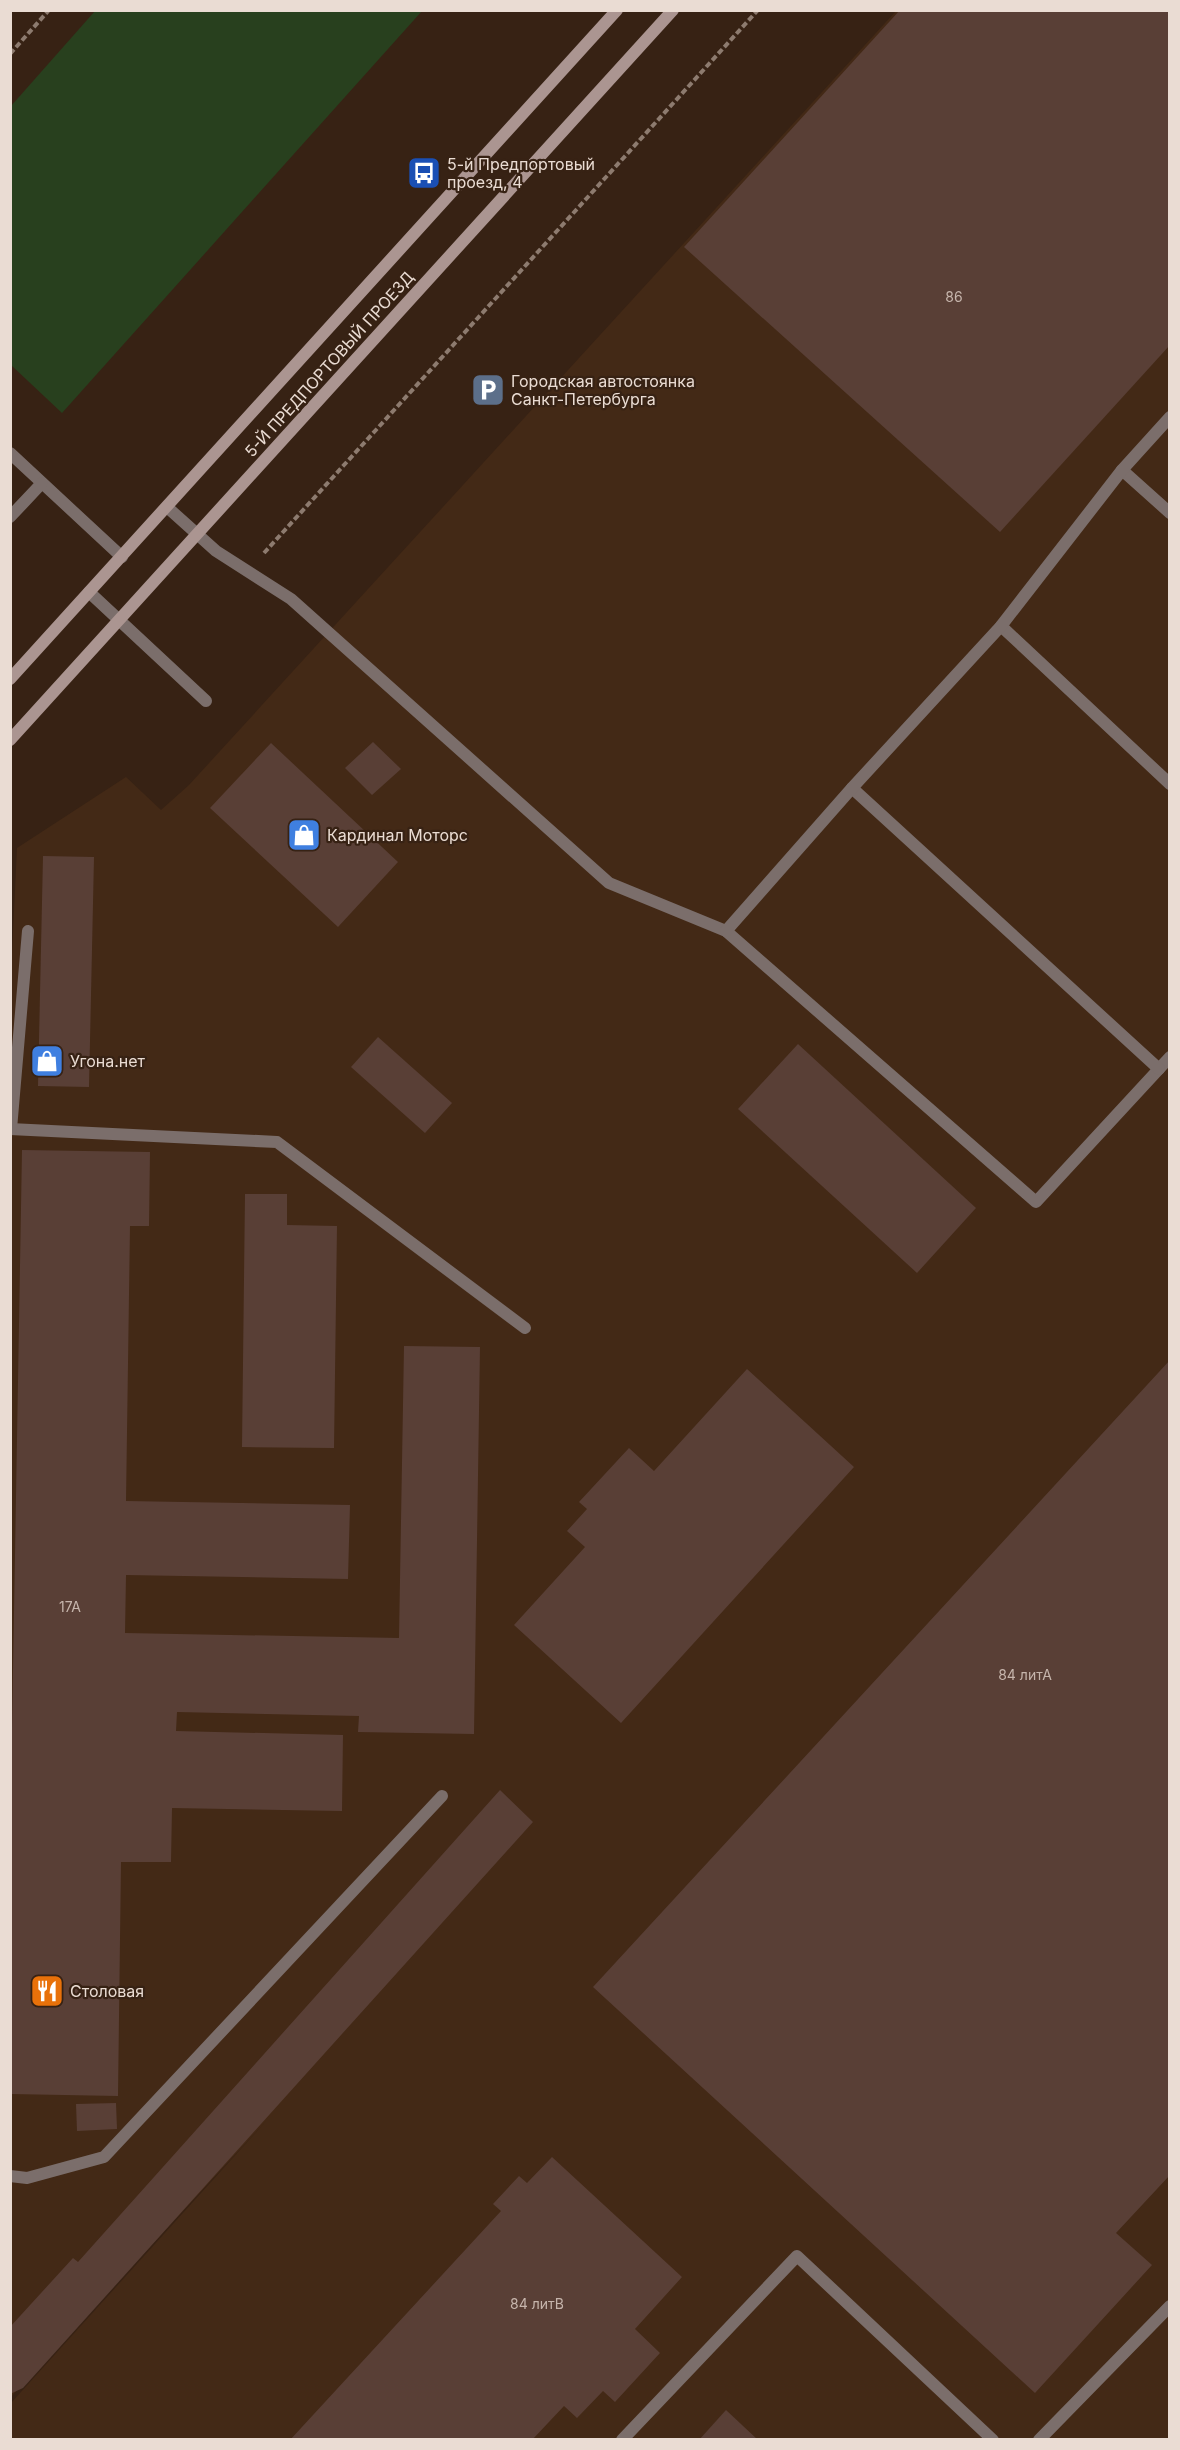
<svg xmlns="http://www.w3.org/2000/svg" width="1180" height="2450" viewBox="0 0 1180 2450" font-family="Inter,sans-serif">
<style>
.built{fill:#432916}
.green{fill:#28401e}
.building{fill:#593f36}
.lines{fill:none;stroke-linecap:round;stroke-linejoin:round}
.path{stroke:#8d7b6f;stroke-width:4;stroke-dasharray:6 3;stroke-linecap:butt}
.lane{stroke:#7b6e6b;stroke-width:12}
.secondary{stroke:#ab9591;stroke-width:12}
.labels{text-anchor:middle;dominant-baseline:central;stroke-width:4.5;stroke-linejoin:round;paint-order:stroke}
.number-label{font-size:14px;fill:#c6b5ac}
.poi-label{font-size:16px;fill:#eadcd3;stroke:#372214;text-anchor:start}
.street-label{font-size:16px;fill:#eadcd3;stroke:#372214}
</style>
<rect width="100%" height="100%" fill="#372214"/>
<path class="built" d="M896 11H1169V2439H11V2403L268 2119 11 2397 10 995 17 848 126 777 161 810 189 785Z"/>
<path class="green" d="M95 11H422L62 413 11 365V106Z"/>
<g class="building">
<path d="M900 10H1170V345L1000 532 684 247Z"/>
<path d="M373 742 401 769 372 795 345 768Z"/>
<path d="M271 743 398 862 338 927 210 808Z"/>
<path d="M43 856 94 857 89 1087 38 1086Z"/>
<path d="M378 1037 452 1103 425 1133 351 1067Z"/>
<path d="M798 1044 976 1208 917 1273 738 1109Z"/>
<path d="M22 1150 150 1152 149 1226H130L126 1501 350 1505 348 1579 126 1575 125 1633 399 1638 404 1346 480 1347 474 1734 358 1732 359 1716 177 1712 176 1731 343 1735 342 1811 172 1808 171 1862H121L118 2096 10 2094V1843Z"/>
<path d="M245 1194H287V1225L337 1226 334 1448 242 1447Z"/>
<path d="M1170 1360V2175L1116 2233 1152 2265 1035 2393 593 1987Z"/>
<path d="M747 1369 854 1467 621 1723 514 1625 585 1547 567 1531 587 1509 579 1502 629 1448 654 1471Z"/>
<path d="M500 1790 533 1822 23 2388 10 2394V2327L73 2258 78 2262Z"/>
<path d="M116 2103 117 2129 77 2131 76 2104Z"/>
<path d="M552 2157 682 2277 635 2329 660 2353 615 2402 603 2391 577 2418 564 2406 532 2440H290L501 2211 493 2204 519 2176 527 2183Z"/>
<path d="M726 2410 758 2440H699Z"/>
</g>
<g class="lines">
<g class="path">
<path d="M10 54 49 10"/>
<path d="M264 553 758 10"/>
</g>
<g class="lane">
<path d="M10 453 122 557"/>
<path d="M1122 470 1170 513"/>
<path d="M167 507 216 551 291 599 609 883 726 931 1036 1202 1170 1057"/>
<path d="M10 517 42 483"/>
<path d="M89 592 206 701"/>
<path d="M1001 626 1170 784"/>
<path d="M852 788 1159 1069"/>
<path d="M726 931 852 788 1001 626 1122 470 1170 417"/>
<path d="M10 1129 277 1142 525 1328"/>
<path d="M11 1129 28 931"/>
<path d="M10 2176 27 2178 104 2157 442 1796"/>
<path d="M622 2440 797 2256 993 2440"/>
<path d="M1039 2440 1170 2306"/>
</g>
<g class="secondary">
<path d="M10 679 617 10"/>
<path d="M10 740 673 10"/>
</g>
</g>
<defs>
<symbol id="bus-square" viewBox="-11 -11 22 22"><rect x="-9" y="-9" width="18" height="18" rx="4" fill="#1a4fb4" stroke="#372214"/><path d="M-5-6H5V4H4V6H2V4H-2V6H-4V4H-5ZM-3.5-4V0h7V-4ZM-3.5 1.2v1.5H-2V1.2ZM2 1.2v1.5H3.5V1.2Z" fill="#fff"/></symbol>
<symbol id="parking-square" viewBox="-11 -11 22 22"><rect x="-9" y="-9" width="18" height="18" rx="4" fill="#5c6f8a" stroke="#372214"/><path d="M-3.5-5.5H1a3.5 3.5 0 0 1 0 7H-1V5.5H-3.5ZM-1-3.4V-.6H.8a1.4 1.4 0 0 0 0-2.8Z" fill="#fff"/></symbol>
<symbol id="shop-square" viewBox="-11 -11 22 22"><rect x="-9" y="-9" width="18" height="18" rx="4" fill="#3f7fe0" stroke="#372214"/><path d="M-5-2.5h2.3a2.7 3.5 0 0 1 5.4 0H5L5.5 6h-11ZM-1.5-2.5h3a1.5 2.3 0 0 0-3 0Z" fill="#fff"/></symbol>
<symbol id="restaurant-square" viewBox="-11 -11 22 22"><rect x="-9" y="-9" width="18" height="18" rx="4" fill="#e8710a" stroke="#372214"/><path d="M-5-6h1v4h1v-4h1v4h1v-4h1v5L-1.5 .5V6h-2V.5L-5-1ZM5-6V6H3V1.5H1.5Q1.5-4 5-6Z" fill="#fff"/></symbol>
</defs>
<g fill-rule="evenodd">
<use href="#bus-square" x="405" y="154" width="38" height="38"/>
<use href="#parking-square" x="469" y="371" width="38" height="38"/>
<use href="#shop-square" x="285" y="816" width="38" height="38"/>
<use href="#shop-square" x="28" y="1042" width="38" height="38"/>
<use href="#restaurant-square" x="28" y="1972" width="38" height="38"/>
</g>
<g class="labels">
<g class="number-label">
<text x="954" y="296">86</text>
<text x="70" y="1606">17А</text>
<text x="1025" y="1674">84 литА</text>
<text x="537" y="2303">84 литВ</text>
</g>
<g class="poi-label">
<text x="447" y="164">5-й Предпортовый<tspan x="447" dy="18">проезд, 4</tspan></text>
<text x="511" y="381">Городская автостоянка<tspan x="511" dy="18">Санкт-Петербурга</tspan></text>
<text x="327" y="835">Кардинал Моторс</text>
<text x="70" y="1061">Угона.нет</text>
<text x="70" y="1991">Столовая</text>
</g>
<g class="street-label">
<text transform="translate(329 364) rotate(-48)">5-Й ПРЕДПОРТОВЫЙ ПРОЕЗД</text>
</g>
</g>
<rect width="1180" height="2450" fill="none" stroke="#eadcd3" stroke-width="24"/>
</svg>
